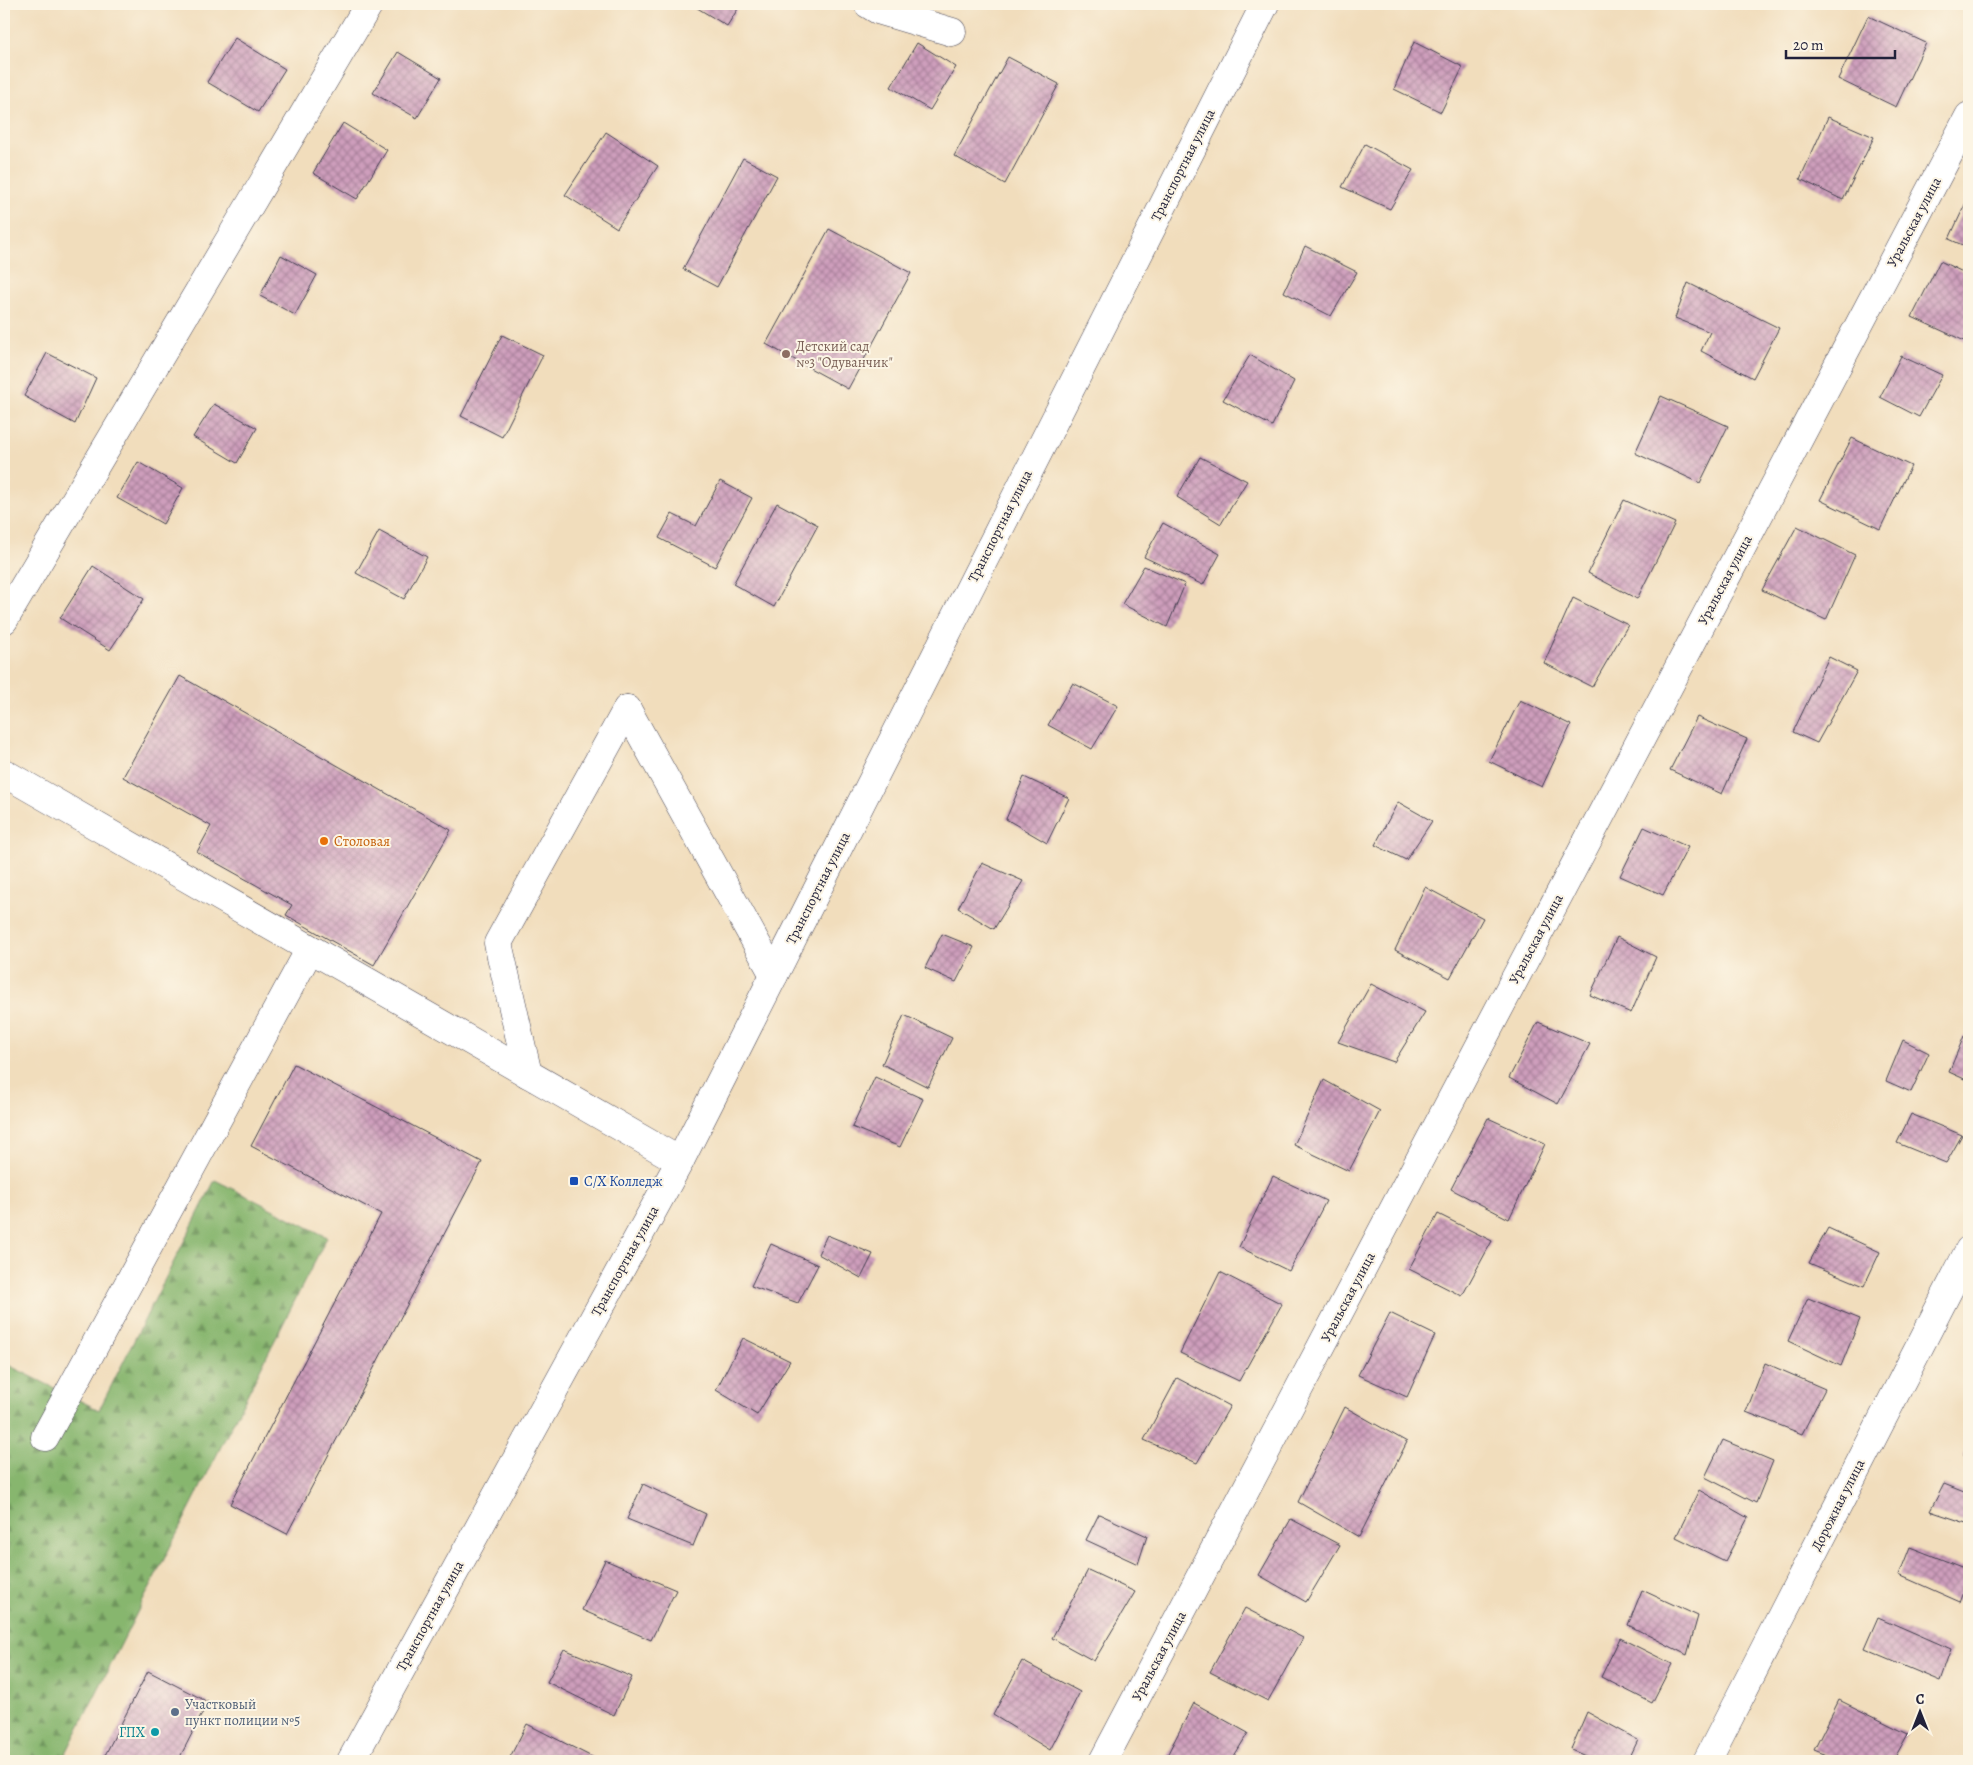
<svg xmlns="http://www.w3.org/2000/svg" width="1973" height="1765" viewBox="0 0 1973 1765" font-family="Alegreya,serif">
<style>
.forest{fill:url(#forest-firs);stroke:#546c54}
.building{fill:url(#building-cross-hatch)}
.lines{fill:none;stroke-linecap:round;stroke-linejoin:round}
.minor-casing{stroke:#413e4e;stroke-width:29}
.minor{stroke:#fff;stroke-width:28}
.education-dot{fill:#8d6e63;stroke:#fcf5e5;stroke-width:2}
.food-dot{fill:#e8710a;stroke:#fcf5e5;stroke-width:2}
.transit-dot{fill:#1a4fb4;stroke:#fcf5e5;stroke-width:2}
.service-dot{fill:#5c6f8a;stroke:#fcf5e5;stroke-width:2}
.culture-dot{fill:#0f9aa8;stroke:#fcf5e5;stroke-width:2}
.labels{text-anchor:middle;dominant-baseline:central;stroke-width:4;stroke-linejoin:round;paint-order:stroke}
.street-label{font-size:14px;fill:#22223b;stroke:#fcf5e5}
.education-label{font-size:14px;fill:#785e54;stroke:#fcf5e5;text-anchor:start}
.food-label{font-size:14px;fill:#c56008;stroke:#fcf5e5;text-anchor:start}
.transit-label{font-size:14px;fill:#164399;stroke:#fcf5e5;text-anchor:start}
.service-label{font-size:14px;fill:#4e5e75;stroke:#fcf5e5;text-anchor:start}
.culture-label{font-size:14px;fill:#0d838f;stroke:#fcf5e5;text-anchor:end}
</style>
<defs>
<pattern id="forest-firs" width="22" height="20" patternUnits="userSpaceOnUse" patternTransform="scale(1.25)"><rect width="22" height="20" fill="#87b66e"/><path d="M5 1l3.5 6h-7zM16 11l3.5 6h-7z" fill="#6e945c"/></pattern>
<pattern id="building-cross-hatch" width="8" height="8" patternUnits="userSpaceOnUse" patternTransform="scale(1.25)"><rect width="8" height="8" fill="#ce9ebc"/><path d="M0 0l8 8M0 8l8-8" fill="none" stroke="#a7809a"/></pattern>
</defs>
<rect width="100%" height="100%" fill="#fcf5e5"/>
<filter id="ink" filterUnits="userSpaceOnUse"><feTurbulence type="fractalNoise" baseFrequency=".02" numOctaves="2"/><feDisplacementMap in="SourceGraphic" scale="10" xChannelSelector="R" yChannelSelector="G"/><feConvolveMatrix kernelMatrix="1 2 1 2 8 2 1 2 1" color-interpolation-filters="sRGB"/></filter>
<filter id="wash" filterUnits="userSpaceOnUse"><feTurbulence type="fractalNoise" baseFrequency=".0096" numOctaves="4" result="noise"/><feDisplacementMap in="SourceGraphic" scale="20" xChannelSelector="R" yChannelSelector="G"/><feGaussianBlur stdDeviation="1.12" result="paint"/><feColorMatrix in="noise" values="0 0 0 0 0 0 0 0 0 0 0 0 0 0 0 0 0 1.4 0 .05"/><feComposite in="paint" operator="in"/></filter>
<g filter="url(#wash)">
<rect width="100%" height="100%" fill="#f1ddbc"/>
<path class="forest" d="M215 1180 327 1237 62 1761H4V1557L9 1545 4 1542V1363L99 1410Z"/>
<g id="blocks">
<g class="building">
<path d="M695 4H741L727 26 694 6Z"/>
<path d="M1868 16 1926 43 1896 107 1838 79Z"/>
<path d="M235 38 285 69 258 112 207 82Z"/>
<path d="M1414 42 1463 67 1441 112 1394 89Z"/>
<path d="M917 43 956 67 930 110 891 87Z"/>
<path d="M398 52 441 78 417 118 373 93Z"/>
<path d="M1008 57 1059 84 1005 184 954 156Z"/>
<path d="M1828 117 1874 137 1843 200 1800 179Z"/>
<path d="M343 123 387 150 357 199 313 173Z"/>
<path d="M606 132 658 166 617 228 565 195Z"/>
<path d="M1365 144 1413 170 1390 209 1342 187Z"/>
<path d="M743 158 777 176 717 287 683 269Z"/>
<path d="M1969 196V248L1949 239Z"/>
<path d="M829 229 911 273 848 389 766 344Z"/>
<path d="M1305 246 1357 272 1331 316 1284 292Z"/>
<path d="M281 255 317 275 295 315 260 296Z"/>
<path d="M1940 261 1969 275V343L1912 317Z"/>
<path d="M1688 283 1779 328 1753 378 1701 351 1710 332 1675 318Z"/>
<path d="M502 335 543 355 502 437 461 416Z"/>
<path d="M47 353 96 378 75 424 24 396Z"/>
<path d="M1250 355 1294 381 1272 426 1223 400Z"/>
<path d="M1901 356 1942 375 1919 417 1880 397Z"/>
<path d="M1661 396 1728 426 1700 483 1635 453Z"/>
<path d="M214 404 257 428 237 463 193 437Z"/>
<path d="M1852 438 1911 466 1880 529 1820 500Z"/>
<path d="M1200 457 1247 481 1221 524 1177 497Z"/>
<path d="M138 462 183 488 163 524 117 498Z"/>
<path d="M720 481 752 498 715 567 659 538 672 514 696 526Z"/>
<path d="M1624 500 1675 523 1637 599 1588 573Z"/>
<path d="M777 503 818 525 774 607 733 584Z"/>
<path d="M1163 523 1220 554 1203 585 1144 557Z"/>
<path d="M1797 526 1855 555 1826 620 1762 590Z"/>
<path d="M379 531 427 557 404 599 356 573Z"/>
<path d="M93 566 144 599 110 650 60 618Z"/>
<path d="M1144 566 1185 584 1167 627 1122 604Z"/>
<path d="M1573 598 1628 625 1592 687 1544 663Z"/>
<path d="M1829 657 1857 671 1817 743 1793 732Z"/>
<path d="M180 676 451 830 374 965 286 915 292 905 197 852 211 826 123 777Z"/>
<path d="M1073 683 1118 706 1092 749 1048 725Z"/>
<path d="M1520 700 1571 725 1542 787 1489 761Z"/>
<path d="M1697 717 1747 739 1722 794 1670 770Z"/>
<path d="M1024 777 1069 798 1047 843 1006 819Z"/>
<path d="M1398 802 1432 821 1406 860 1375 845Z"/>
<path d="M1644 827 1688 847 1663 895 1620 876Z"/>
<path d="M982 863 1023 881 994 929 958 908Z"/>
<path d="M1425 887 1483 918 1450 978 1395 950Z"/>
<path d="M942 934 974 947 956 982 925 968Z"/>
<path d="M1617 937 1656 957 1631 1013 1590 995Z"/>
<path d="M1371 984 1425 1012 1394 1062 1338 1042Z"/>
<path d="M904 1015 952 1038 928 1087 882 1064Z"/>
<path d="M1538 1022 1590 1044 1558 1104 1509 1078Z"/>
<path d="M1964 1036 1969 1039V1081L1949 1072Z"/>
<path d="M1903 1040 1929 1053 1911 1092 1886 1081Z"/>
<path d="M294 1064 482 1162 287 1534 230 1504 381 1214 251 1146Z"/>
<path d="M875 1077 923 1099 900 1147 852 1127Z"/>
<path d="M1324 1080 1380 1111 1349 1171 1294 1145Z"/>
<path d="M1911 1114 1962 1135 1946 1163 1897 1143Z"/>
<path d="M1488 1118 1545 1144 1509 1219 1451 1189Z"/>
<path d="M1273 1176 1326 1201 1289 1271 1239 1247Z"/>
<path d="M1438 1214 1492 1241 1462 1296 1409 1269Z"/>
<path d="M1828 1228 1880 1252 1864 1286 1809 1263Z"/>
<path d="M827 1235 873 1254 861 1278 818 1254Z"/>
<path d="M771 1244 818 1265 798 1303 751 1286Z"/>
<path d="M1220 1272 1282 1304 1239 1381 1180 1353Z"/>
<path d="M1808 1298 1860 1319 1841 1366 1788 1341Z"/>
<path d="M1390 1313 1435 1335 1407 1397 1358 1375Z"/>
<path d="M743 1338 790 1361 757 1415 716 1390Z"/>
<path d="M1765 1363 1825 1389 1802 1434 1746 1412Z"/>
<path d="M1177 1378 1230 1406 1197 1463 1144 1440Z"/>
<path d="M1345 1407 1407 1442 1359 1537 1298 1502Z"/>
<path d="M1968 1429H1969V1456L1964 1455Z"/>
<path d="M1723 1440 1773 1461 1756 1503 1705 1477Z"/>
<path d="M643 1484 706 1514 693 1546 627 1519Z"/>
<path d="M1944 1484 1969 1494V1524L1930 1511Z"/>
<path d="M1699 1490 1748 1518 1725 1561 1676 1537Z"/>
<path d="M1099 1514 1147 1536 1138 1564 1086 1540Z"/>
<path d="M1291 1519 1340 1545 1306 1602 1259 1575Z"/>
<path d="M1910 1547 1969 1570V1577L1960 1602 1899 1575Z"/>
<path d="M605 1560 676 1590 651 1640 582 1610Z"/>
<path d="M1088 1570 1135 1592 1094 1661 1052 1638Z"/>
<path d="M1642 1590 1698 1616 1687 1655 1628 1625Z"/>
<path d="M1245 1608 1303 1638 1268 1701 1210 1672Z"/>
<path d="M1878 1617 1951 1649 1940 1681 1864 1649Z"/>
<path d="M1620 1638 1672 1664 1652 1703 1601 1677Z"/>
<path d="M564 1649 632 1677 614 1715 547 1682Z"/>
<path d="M1022 1661 1080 1692 1050 1750 993 1715Z"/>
<path d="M148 1671 208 1702 178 1761H102Z"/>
<path d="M1839 1700 1908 1734 1893 1761H1842L1814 1750Z"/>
<path d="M1194 1703 1248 1733 1231 1761H1164Z"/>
<path d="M1587 1712 1638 1740 1628 1761H1597L1571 1749Z"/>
<path d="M527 1724 594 1758 592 1761H508Z"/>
</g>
</g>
</g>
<g filter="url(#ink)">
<use href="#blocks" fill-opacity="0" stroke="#413e4e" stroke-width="1"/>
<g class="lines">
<defs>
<g id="minor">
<path d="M868 4 878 10 952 32"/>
<path d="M4 620 369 4"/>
<path d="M627 709 774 975"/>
<path d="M4 773 680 1161"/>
<path d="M528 1074 498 943 627 709"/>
<path d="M45 1437 310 949"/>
<path d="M351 1761 680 1161 1265 4"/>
<path d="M1103 1761 1969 116"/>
<path d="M1707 1761 1969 1250"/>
</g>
</defs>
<use href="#minor" class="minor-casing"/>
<use href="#minor" class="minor"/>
</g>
</g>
<circle class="education-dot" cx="786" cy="354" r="5"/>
<circle class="food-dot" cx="324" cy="841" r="5"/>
<rect class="transit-dot" x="569" y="1176" width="10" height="10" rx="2.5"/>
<circle class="service-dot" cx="175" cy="1712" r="5"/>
<circle class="culture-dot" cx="155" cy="1732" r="5"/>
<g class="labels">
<g class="street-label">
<text transform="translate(1183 165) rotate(-63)">Транспортная улица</text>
<text transform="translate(1914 222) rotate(-62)">Уральская улица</text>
<text transform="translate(1000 526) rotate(-63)">Транспортная улица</text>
<text transform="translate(1725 580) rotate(-62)">Уральская улица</text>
<text transform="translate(818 888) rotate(-63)">Транспортная улица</text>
<text transform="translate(1536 939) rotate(-62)">Уральская улица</text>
<text transform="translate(625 1261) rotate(-61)">Транспортная улица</text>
<text transform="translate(1348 1297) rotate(-62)">Уральская улица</text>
<text transform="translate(1838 1505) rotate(-63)">Дорожная улица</text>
<text transform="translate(430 1616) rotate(-61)">Транспортная улица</text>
<text transform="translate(1159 1656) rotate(-62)">Уральская улица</text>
</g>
<g class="education-label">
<text x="796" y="346">Детский сад<tspan x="796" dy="16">№3 "Одуванчик"</tspan></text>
</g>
<g class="food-label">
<text x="334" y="841">Столовая</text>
</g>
<g class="transit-label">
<text x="584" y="1181">С/Х Колледж</text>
</g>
<g class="service-label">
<text x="185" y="1704">Участковый<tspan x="185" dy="16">пункт полиции №5</tspan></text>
</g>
<g class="culture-label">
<text x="145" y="1732">ГПХ</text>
</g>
</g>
<rect width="1973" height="1765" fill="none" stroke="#fcf5e5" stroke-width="20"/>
<g transform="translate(1920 1712)" stroke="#fcf5e5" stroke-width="4" paint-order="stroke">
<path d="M0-4L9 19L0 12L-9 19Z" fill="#22223b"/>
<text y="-8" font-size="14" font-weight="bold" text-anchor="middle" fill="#22223b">С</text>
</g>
<path d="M1786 50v8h109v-8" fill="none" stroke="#22223b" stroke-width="2.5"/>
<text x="1793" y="50" font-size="15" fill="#22223b" stroke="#fcf5e5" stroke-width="4" paint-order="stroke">20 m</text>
</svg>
